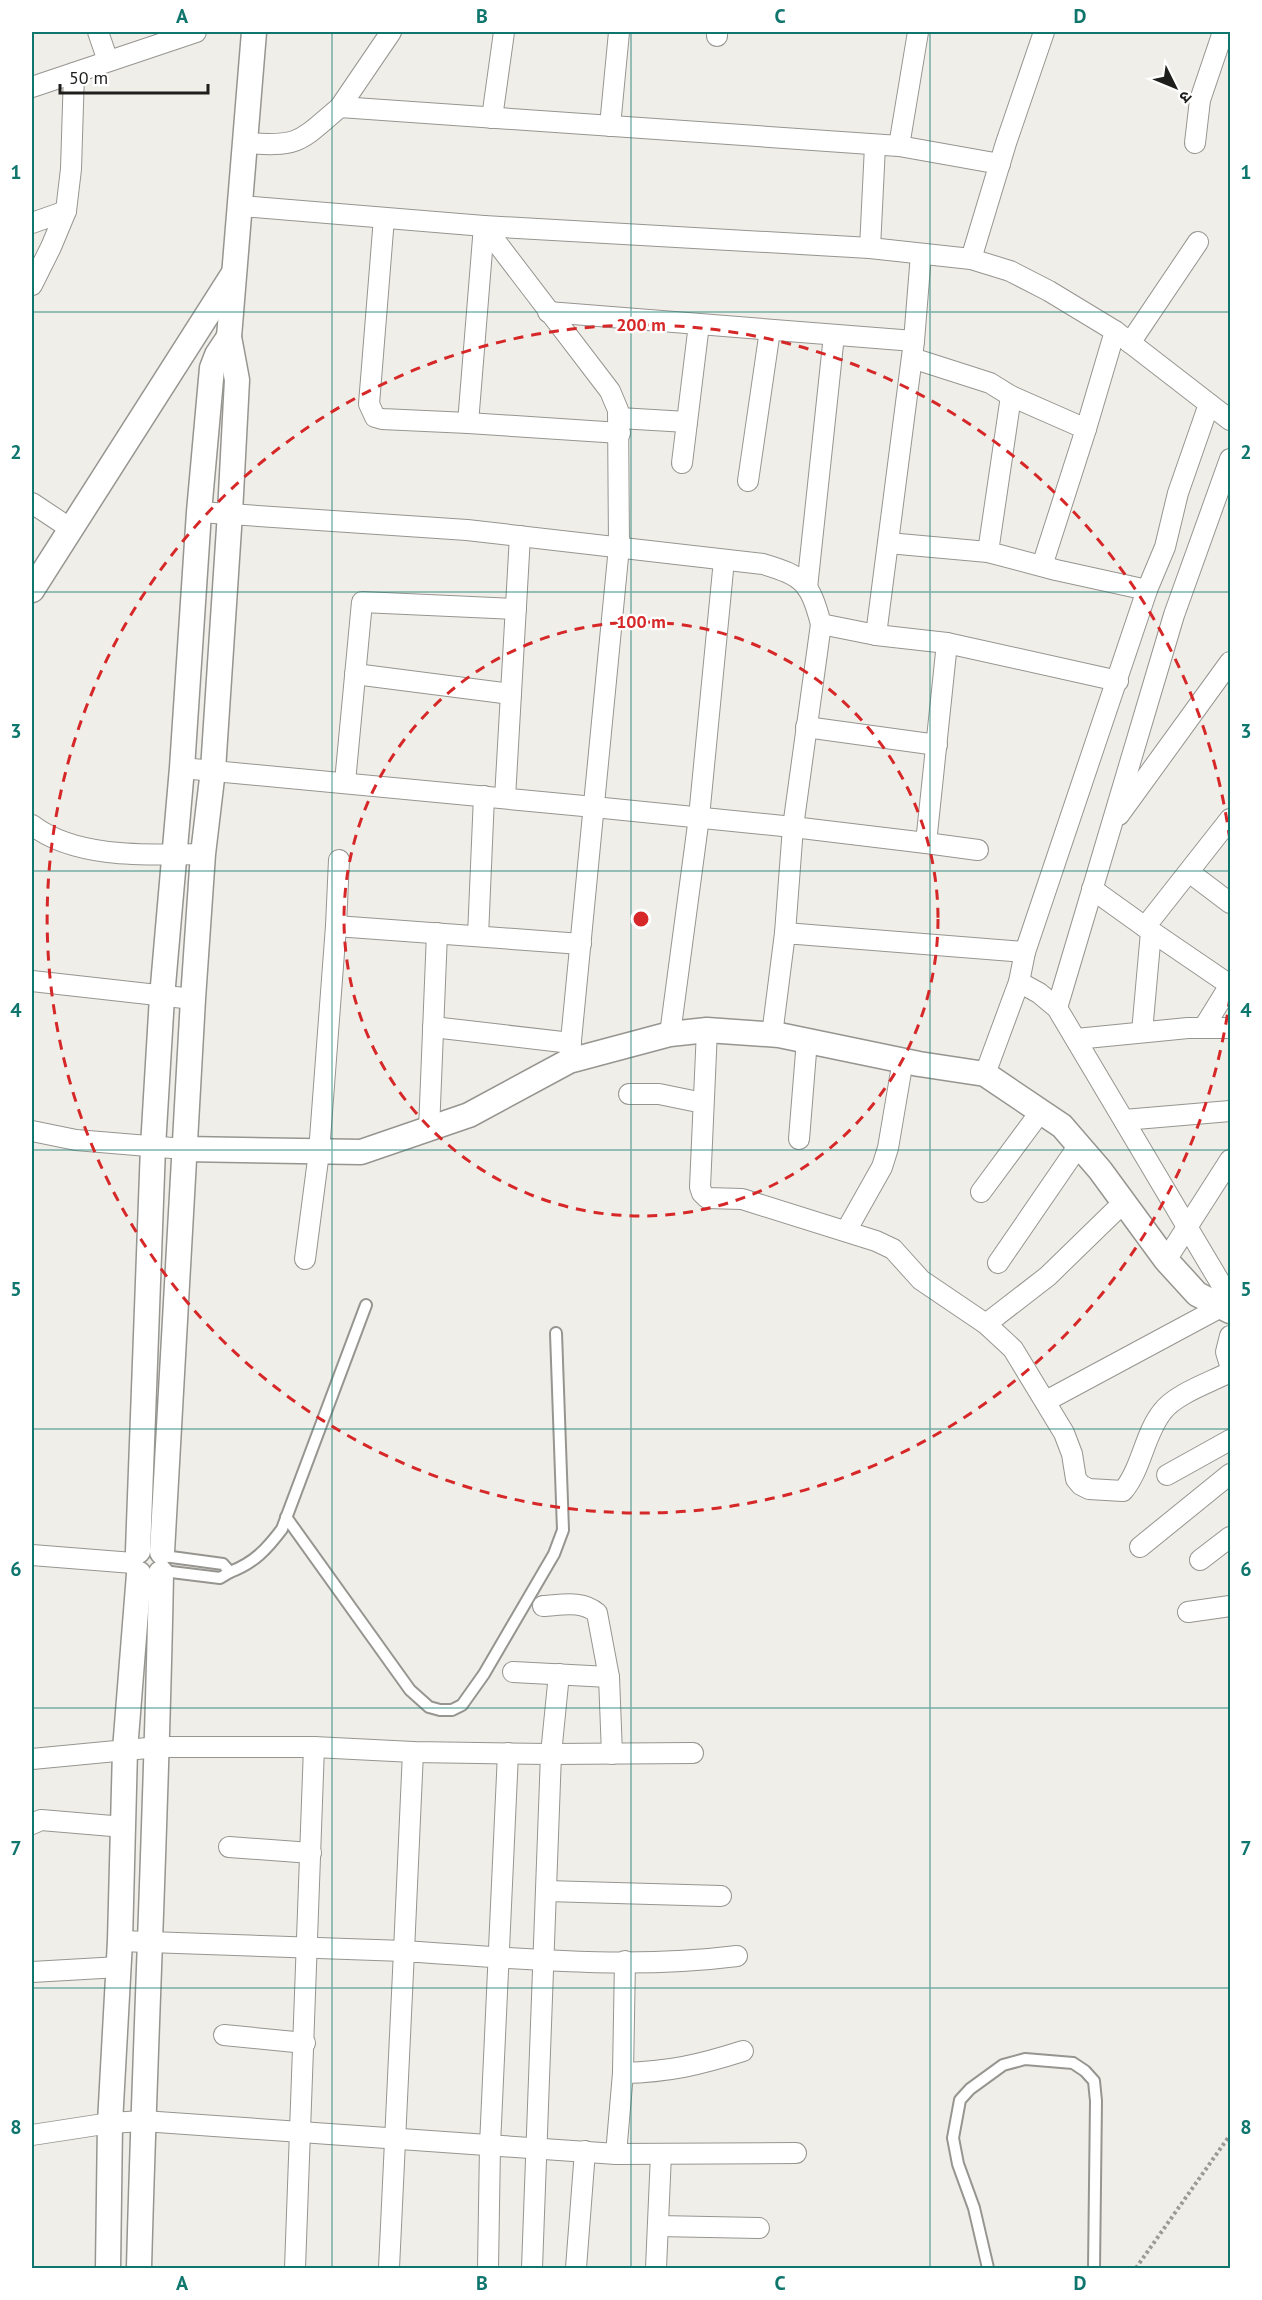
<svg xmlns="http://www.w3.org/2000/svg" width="1262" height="2300" viewBox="0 0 1262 2300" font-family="'PT Sans','Noto Sans Devanagari',sans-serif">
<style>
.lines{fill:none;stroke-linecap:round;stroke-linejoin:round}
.service-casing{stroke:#969590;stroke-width:14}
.minor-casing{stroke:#969590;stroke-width:22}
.tertiary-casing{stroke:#969590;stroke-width:27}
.path{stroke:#9b9a96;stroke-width:4;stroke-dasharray:3 3;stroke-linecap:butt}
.service{stroke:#fff;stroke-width:10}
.minor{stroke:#fff;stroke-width:20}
.tertiary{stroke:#fff;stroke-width:24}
.grid{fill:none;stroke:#0f766e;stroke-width:1.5;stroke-opacity:0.55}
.ring{fill:none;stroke:#d62828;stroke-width:3;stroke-dasharray:10 8}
.centre{fill:#d62828;stroke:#fff;stroke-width:3}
.ring-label{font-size:18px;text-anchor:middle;font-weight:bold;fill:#d62828;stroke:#fff;stroke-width:4.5;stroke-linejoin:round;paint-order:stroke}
.neatline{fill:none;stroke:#0f766e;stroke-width:2}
.grid-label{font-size:20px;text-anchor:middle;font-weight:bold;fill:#0f766e}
</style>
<rect width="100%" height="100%" fill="#f0eee8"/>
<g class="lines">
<defs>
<g id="service">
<path d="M286 1517 410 1690 429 1707 440 1710H452L462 1705 484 1674 554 1554 563 1530 556 1333"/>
<path d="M163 1571 220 1578 230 1572 223 1564 164 1556"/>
<path d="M230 1572C254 1563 267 1549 282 1529L366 1305"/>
<path d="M988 2268 974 2208 958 2164 953 2138 960 2100 970 2089 1003 2065 1025 2059 1073 2063 1085 2071 1094 2081 1096 2101 1094 2268"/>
</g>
<g id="minor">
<path d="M98 32 108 61"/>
<path d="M717 36V32"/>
<path d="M32 87 196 32"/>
<path d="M340 107 391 32"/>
<path d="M492 118 504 32"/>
<path d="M610 126 619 32"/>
<path d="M245 143C300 147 299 142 340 107L899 146 1000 164"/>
<path d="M1195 143 1200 100 1223 32"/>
<path d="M899 146 918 32"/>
<path d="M241 206 484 226 870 248 971 259 1010 271 1049 291 1115 331 1230 420"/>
<path d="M384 218 369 404 375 417 382 419 468 423 620 433"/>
<path d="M32 223 66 211"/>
<path d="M484 226 610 391 618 410 619 547 569 1061"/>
<path d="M870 248 875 146"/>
<path d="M971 259 1006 143 1044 32"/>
<path d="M32 285 51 247 66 211 71 169 74 73"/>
<path d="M548 312 914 341 921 254"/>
<path d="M1130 343 1198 242"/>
<path d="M912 358 990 383 1011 396"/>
<path d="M619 418 687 422"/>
<path d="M468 423 484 226"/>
<path d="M1086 429 1115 331"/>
<path d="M682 463 699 324"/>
<path d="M748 481 770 330"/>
<path d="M32 503 71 529"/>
<path d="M199 512 467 530 763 564C804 576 810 583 821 624L876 635 947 643"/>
<path d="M888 543 988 552"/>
<path d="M1042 566 1086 429 1011 396 988 552 1056 570 1147 590"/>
<path d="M807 588 834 335"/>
<path d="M876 635 914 341"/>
<path d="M355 674 511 694"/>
<path d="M806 727 937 745"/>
<path d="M182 768 594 807 793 827 926 843 947 643 1118 681"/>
<path d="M345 782 362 602 516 609"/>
<path d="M505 798 520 536"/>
<path d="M1119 815 1230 662"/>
<path d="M1230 819 1145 927 1230 985"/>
<path d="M32 825C76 859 149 855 203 854"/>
<path d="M926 843 978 850"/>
<path d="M1189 872 1230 903"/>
<path d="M1092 889 1145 927"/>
<path d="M336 926 339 860"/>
<path d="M785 933 793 827 821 624"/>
<path d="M478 936 484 796"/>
<path d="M32 981 193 999"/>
<path d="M1019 982 1039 993 1057 1008 1230 1299"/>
<path d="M1057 1008 1174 615 1230 459"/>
<path d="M433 1027 571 1043"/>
<path d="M1204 1027 1230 985"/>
<path d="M707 1030 700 1187 702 1193 707 1198 742 1199 876 1241 893 1249 921 1280 986 1324 1013 1349 1064 1433 1072 1454 1076 1479 1081 1485 1089 1489 1123 1491C1142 1468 1144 1435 1162 1412 1175 1394 1211 1382 1230 1372"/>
<path d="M1142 1032 1151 932"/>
<path d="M670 1034 699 817 724 560"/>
<path d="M772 1035 785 933 1025 952"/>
<path d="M1076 1039 1188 1028H1230"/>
<path d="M985 1074 1019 982 1025 952 1147 590 1165 547 1178 493 1209 404"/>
<path d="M629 1094H659L703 1103"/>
<path d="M1124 1120 1230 1111"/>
<path d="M429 1130 437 933"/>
<path d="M32 1131 76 1140 184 1149"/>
<path d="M799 1139 807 1040"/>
<path d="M981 1192 1041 1111"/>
<path d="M846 1231 882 1167 888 1148 903 1060"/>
<path d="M305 1259 319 1152 336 926 581 944"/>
<path d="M1166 1260 1230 1160"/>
<path d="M998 1263 1079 1145"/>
<path d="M986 1324 1048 1276 1123 1203"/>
<path d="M1230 1336 1226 1352 1230 1365"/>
<path d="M1046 1401 1221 1307"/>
<path d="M1167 1475 1230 1440"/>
<path d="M1140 1547 1230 1474"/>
<path d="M32 1555 133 1563"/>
<path d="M1200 1560 1230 1537"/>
<path d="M543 1606C562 1605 582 1600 597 1613L609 1677 612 1754"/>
<path d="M1188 1612 1230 1606"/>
<path d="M513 1672 609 1677"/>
<path d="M559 1674 551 1754 693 1753"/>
<path d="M314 1747 413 1752 551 1754 532 2268"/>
<path d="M32 1759 158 1747H314L295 2268"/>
<path d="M32 1824 41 1820 124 1827"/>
<path d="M229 1847 311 1853"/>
<path d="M546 1891 721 1896"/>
<path d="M120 1941 404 1951 413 1752"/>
<path d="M32 1972 119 1967"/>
<path d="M224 2035 305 2043"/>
<path d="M623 2073C669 2072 699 2065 743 2051"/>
<path d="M32 2135 110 2123 143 2121 616 2154 796 2153"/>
<path d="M616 2154 623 2073 625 1961"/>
<path d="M658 2226 759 2228"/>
<path d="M389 2268 404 1951C514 1958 627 1970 737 1956"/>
<path d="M488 2268 490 2145 508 1753"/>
<path d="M576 2268 585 2151"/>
<path d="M656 2268 661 2154"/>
</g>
<g id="tertiary">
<path d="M32 590 232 276"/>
<path d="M184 1149 361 1152 469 1115 569 1061 670 1034 707 1030 779 1035 919 1064 985 1074 1062 1126 1100 1170 1166 1260 1197 1294 1230 1311"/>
<path d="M138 1551 153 1147 162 997 182 768 199 512 212 368 217 355 229 337"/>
<path d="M162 1552 193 999 203 854 213 770 230 513 237 380 229 337 254 32"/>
<path d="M108 2268 110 2123 120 1941 125 1750 139 1574"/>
<path d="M139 2268C145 2037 157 1805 161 1573"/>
</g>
</defs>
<use href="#service" class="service-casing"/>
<use href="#minor" class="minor-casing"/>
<use href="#tertiary" class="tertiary-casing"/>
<path class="path" d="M1136 2268 1230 2135"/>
<use href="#service" class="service"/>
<use href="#minor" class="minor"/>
<use href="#tertiary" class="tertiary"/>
</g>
<path class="grid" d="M332 32V2268M631 32V2268M930 32V2268M32 312H1230M32 592H1230M32 871H1230M32 1150H1230M32 1429H1230M32 1708H1230M32 1988H1230"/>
<g class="ring">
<circle cx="641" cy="919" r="297"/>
<path d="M1230 997A594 594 0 1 1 1230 841"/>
</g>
<circle cx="641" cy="919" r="9" class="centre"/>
<g class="ring-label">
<text x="641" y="331">200 m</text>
<text x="641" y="628">100 m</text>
</g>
<rect width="1262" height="2300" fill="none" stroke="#ffffff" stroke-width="66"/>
<g transform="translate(1175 87) rotate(133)" stroke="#ffffff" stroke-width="4.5" paint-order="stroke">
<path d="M0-4.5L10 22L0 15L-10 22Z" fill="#1e1e1c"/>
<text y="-9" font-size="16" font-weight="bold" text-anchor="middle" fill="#1e1e1c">उ</text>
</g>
<path d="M60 84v9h148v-9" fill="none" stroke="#1e1e1c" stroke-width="3"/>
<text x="69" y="84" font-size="18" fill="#1e1e1c" stroke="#ffffff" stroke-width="4.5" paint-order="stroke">50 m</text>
<rect x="33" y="33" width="1196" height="2234" class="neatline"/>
<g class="grid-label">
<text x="182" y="23">A</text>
<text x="482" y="23">B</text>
<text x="780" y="23">C</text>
<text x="1080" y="23">D</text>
<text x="16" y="179">1</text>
<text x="1246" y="179">1</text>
<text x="16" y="459">2</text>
<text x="1246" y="459">2</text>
<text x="16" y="738">3</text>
<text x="1246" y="738">3</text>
<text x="16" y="1017">4</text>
<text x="1246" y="1017">4</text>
<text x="16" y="1296">5</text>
<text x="1246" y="1296">5</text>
<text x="16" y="1576">6</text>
<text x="1246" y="1576">6</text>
<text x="16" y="1855">7</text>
<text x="1246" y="1855">7</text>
<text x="16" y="2134">8</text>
<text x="1246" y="2134">8</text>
<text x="182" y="2290">A</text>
<text x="482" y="2290">B</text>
<text x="780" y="2290">C</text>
<text x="1080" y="2290">D</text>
</g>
</svg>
